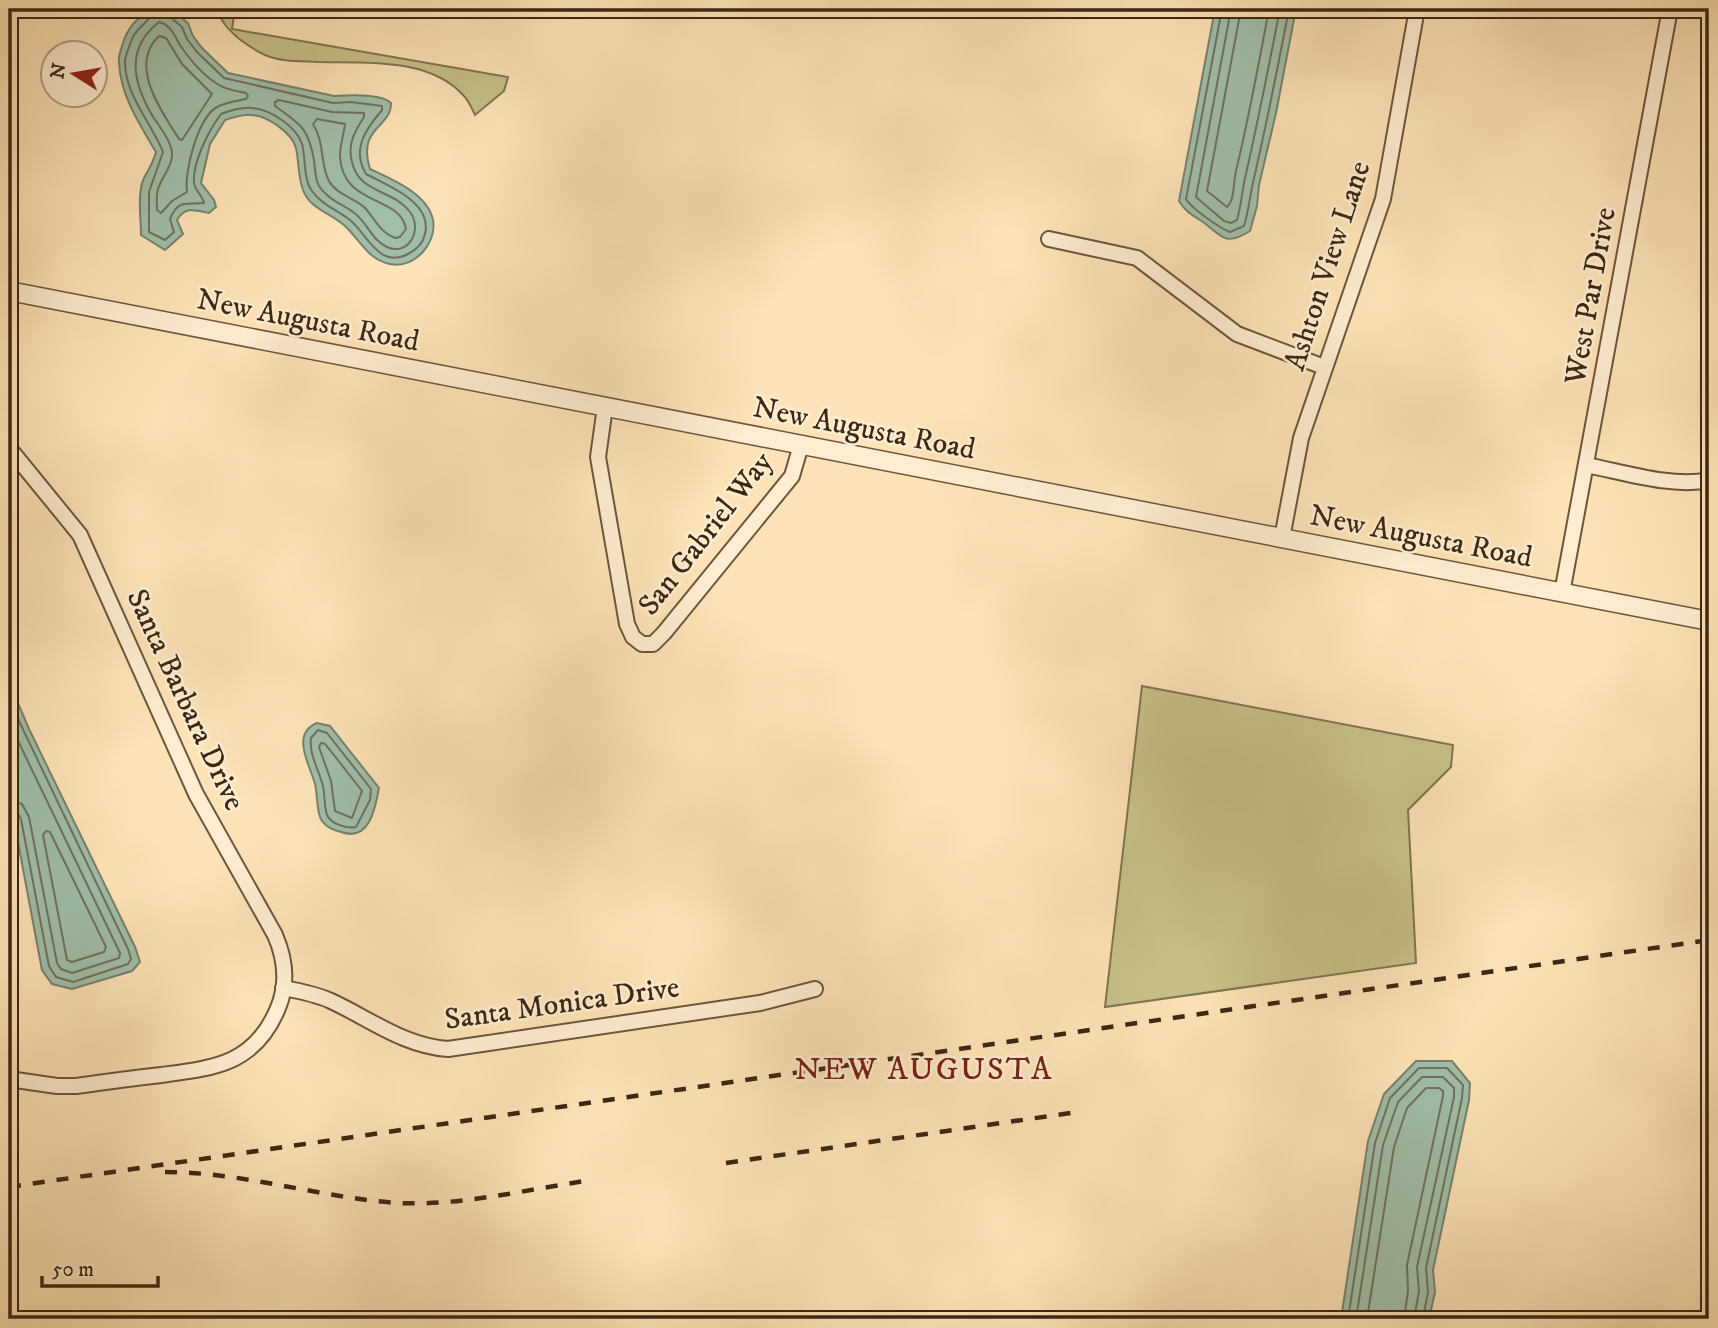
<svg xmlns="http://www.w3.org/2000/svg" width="1718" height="1328" viewBox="0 0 1718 1328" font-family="'IM FELL DW Pica',serif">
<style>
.green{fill:#c7c189;stroke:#82744e;stroke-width:2}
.water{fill:#a0beaa;stroke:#78826d;stroke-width:2}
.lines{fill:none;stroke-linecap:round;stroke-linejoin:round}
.shore{stroke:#6e725e;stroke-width:2}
.minor-casing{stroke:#6d563b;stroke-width:18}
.tertiary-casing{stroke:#6d563b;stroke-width:21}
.minor{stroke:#feedd0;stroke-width:14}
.tertiary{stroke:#feedd0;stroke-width:18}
.rail{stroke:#3d2712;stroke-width:4.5;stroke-dasharray:12 12;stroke-linecap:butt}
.labels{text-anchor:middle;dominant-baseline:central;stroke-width:5;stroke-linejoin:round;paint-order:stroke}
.street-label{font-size:30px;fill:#3d2712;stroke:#feedd0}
.neighbourhood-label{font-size:32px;letter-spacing:2px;fill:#7a1f14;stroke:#feedd0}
</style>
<rect width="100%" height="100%" fill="#fde3b7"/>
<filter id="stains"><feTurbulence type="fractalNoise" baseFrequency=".00286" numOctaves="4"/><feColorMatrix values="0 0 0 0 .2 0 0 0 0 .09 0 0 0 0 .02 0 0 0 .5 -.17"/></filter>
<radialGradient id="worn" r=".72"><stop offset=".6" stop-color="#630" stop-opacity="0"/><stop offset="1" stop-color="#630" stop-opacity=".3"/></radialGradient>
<g class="green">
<path d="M217 9H235L232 29 508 77 504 91 475 115C472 109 469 101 464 96 430 57 365 63 318 62 300 61 282 62 265 55 256 51 246 44 238 38 228 29 221 22 217 9Z"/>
<path d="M1142 686 1453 745 1451 767 1408 810 1416 963 1105 1007Z"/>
</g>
<g class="water">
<path d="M158 9 173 11 188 23 193 36 202 48 228 73 334 96C348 95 381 93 391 103 391 129 357 126 370 169 391 179 424 192 432 216 440 240 415 270 390 264 368 259 362 243 347 228 334 214 310 210 303 190 298 177 299 162 296 148 292 133 267 115 251 115 243 114 232 118 225 120L210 144 201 183 214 200 216 207 209 213C195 210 185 206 177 220L183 234 165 250 141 235C141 218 137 193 144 178 149 169 153 163 156 152 140 125 120 95 119 62 118 55 122 47 124 40 130 24 142 13 158 9Z"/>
<path d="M1215 9H1296L1276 113 1259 185 1257 206 1250 231C1223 248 1221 234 1200 220 1191 214 1185 211 1179 201Z"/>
<path d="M9 682 29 729 135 947 140 962 132 971 72 989 52 984 42 970 14 821 9 809Z"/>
<path d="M317 723 330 726 379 788C375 810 369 842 341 832 334 830 327 828 322 821 316 813 318 795 315 784 310 765 290 734 317 723Z"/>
<path d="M1416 1061H1452L1470 1083 1469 1100 1433 1270 1435 1292 1429 1319H1341L1368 1141 1384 1094Z"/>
</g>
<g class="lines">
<g class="shore">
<path d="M154 9C152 21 136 27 132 39 130 45 126 54 125 60 124 94 151 122 163 152L149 192V232L165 240 174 232 170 219C179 198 187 205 204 203 203 196 195 191 194 183 192 163 209 130 221 114 229 111 243 107 252 108 270 109 297 127 302 144 306 158 303 179 312 191 322 205 337 210 350 220 368 235 379 269 408 254 416 250 423 243 425 234 433 202 388 186 366 174 351 149 366 129 382 110V106L351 102 333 103 224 78 197 52 187 39 182 27 169 16 167 9"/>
<path d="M1222 9 1186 199C1191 208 1221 229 1230 232L1244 226C1249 210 1250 194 1254 178 1267 122 1278 66 1289 9"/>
<path d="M1231 9 1196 197 1224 221 1231 223 1237 220C1241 206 1242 192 1245 178 1258 122 1269 65 1280 9"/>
<path d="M1241 9 1207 191 1227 207C1235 200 1233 182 1236 171 1249 117 1259 63 1269 9"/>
<path d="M159 22C171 25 174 35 180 45 190 60 204 76 219 85 227 90 237 91 246 93L248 96 246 99C237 101 227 102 219 106 198 115 184 172 187 192L172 201 161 213 157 210C157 203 156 195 158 189 162 176 176 162 171 148 168 136 158 125 152 115 132 81 126 48 159 22Z"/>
<path d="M159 36 166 38 182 64 212 94 182 140 179 139C161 110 128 65 159 36Z"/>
<path d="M279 100 332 112 364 113V117C355 131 347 144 352 162 359 194 393 189 410 212 423 229 409 257 387 247 371 240 367 221 353 212 342 204 327 199 319 186 315 179 315 168 314 160 308 127 301 125 275 106V102Z"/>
<path d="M317 119 345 124C344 134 340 144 340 156 342 207 401 195 406 229L400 237 395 238C379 232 375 218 364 207 354 198 336 194 329 181 320 165 325 143 313 124Z"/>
<path d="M9 700 128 949 131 959 128 964 73 982 56 977 49 966 21 819 16 810 9 808"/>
<path d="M9 722 120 953 119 958 72 973 61 969 57 963 29 817 22 804 9 800"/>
<path d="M318 730 327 733 371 789 370 800 356 827C347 829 331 824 327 815 324 806 325 795 323 786 319 770 309 755 311 738Z"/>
<path d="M321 743 325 744 330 750 362 791 352 818 335 811 331 781 319 747Z"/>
<path d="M46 831 50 832 106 947 104 952 72 962 67 960 43 835Z"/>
<path d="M1348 1319 1375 1143 1390 1098 1419 1068H1447L1463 1085 1462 1098 1426 1268 1428 1292 1423 1319"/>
<path d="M1356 1319 1383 1145 1398 1102 1422 1077H1443L1454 1088V1097L1417 1267 1419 1291 1414 1319"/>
<path d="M1367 1319 1394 1147 1407 1108 1426 1088H1439L1443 1091V1096L1407 1265 1408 1291 1404 1319"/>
</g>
<defs>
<g id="minor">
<path d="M1049 239 1137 258 1237 334 1324 367"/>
<path d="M605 407 598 457 627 624 633 637 642 644H653L664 633 792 476 801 445"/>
<path d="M9 448 80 535 196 794 275 935C285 958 288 984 278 1008 255 1064 215 1068 161 1075 133 1078 104 1082 76 1086H57L9 1079"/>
<path d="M1586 465C1623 472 1672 488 1709 480"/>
<path d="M1282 538 1301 438 1383 199 1417 9"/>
<path d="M1562 593 1670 9"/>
<path d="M283 988C300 991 316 994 331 1001 370 1019 404 1046 448 1049L760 1003 815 989"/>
</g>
<path id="tertiary" d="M9 291 1709 621"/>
</defs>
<use href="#minor" class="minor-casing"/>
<use href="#tertiary" class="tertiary-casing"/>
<use href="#minor" class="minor"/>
<use href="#tertiary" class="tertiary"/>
<g class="rail">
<path d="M726 1163 1077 1112"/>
<path d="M165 1172C245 1172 320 1198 399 1203 459 1206 525 1190 585 1181"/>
<path d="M9 1187 1709 940"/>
</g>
</g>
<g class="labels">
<g class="street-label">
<text transform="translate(1328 266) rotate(-72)">Ashton View Lane</text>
<text transform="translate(1591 296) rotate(-80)">West Par Drive</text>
<text transform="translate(308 321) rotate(11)">New Augusta Road</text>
<text transform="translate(864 429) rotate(11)">New Augusta Road</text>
<text transform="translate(706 534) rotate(-52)">San Gabriel Way</text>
<text transform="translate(1421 537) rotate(11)">New Augusta Road</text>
<text transform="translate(185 700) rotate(65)">Santa Barbara Drive</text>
<text transform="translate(562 1004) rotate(-8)">Santa Monica Drive</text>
</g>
<g class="neighbourhood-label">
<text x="924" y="1070">NEW AUGUSTA</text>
</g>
</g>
<rect width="1718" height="1328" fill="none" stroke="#fde3b7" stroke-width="35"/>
<rect x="10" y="10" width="1697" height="1307" fill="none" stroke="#3d2712" stroke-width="3.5"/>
<rect x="18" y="18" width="1683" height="1293" fill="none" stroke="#3d2712" stroke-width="2"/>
<g transform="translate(74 74) rotate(281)"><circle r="33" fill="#feedd0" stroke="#b19e84" stroke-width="2"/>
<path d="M0-5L12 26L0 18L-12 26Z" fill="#8f2418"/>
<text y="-10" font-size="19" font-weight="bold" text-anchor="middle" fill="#3d2712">N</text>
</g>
<path d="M42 1276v10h116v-10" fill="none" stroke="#3d2712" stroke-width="3.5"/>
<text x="52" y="1276" font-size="21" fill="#3d2712" stroke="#feedd0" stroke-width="5" paint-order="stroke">50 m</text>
<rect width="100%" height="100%" filter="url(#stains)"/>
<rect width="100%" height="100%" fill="url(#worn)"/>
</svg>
